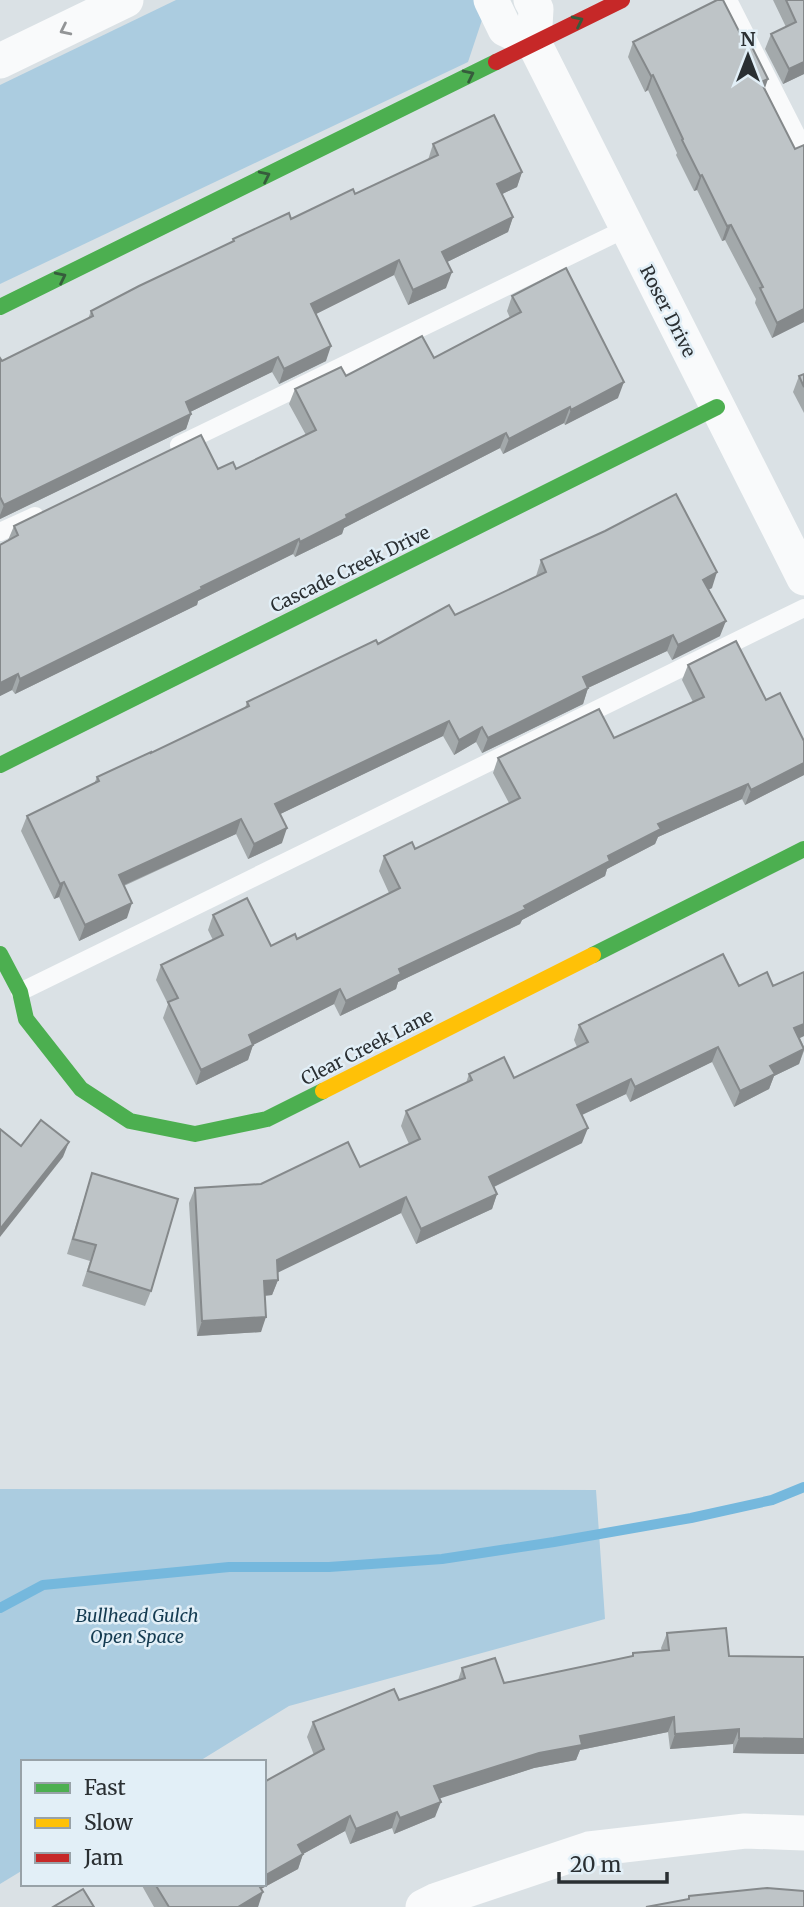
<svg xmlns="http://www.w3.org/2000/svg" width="804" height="1907" viewBox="0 0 804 1907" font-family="Merriweather,serif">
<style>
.green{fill:#abcce0}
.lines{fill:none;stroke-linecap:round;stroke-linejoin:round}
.stream{stroke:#75b8dd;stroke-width:10}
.lane{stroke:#f9fafb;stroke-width:18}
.street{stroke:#f9fafb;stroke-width:35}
.fast{stroke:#4caf50;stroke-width:16}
.slow{stroke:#ffc107;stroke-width:16}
.jam{stroke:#c62828;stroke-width:16}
.wall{fill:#a3a9ab}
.shaded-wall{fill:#85898b}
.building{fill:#bec4c7;stroke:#85898b;stroke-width:2}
.oneway{stroke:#365c3c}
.oneway2{stroke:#929496}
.labels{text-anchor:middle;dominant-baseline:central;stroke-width:5;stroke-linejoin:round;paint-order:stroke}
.street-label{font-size:18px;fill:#2a2f32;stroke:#e2eff7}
.park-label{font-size:18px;font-style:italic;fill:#143b51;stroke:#e2eff7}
</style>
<rect width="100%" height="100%" fill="#dae1e5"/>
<g class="green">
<path d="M176 0H478L485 11 468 62 0 284V85Z"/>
<path d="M0 1489 596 1490 605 1619 289 1706 198 1762H23V1870L0 1884Z"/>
</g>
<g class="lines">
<path class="stream" d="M0 1608 43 1585 229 1567H329L442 1559 554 1542 691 1518 772 1500 804 1487"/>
<g class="lane">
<path d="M728 0 804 150"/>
<path d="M179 445 627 228"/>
<path d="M0 532 35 516"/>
<path d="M20 992 804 608"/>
</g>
<g class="street">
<path d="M491 0 505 29 534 43"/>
<path d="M531 0 536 9 534 43 804 578"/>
<path d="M0 61 126 0"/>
<path d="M423 1907 437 1900 589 1849 745 1831 804 1833"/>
</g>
<g class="fast">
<path d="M0 307 496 62"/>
<path d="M0 765 717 407"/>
<path d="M0 954 20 992 26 1019 81 1089 130 1121 195 1134 267 1119 323 1091"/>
<path d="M593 955 804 849"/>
</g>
<path class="slow" d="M323 1091 593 955"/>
<path class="jam" d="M496 62 622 0"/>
</g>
<g class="wall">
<path d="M773 0H804V74L783 84 765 49 771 34 786 27Z"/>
<path d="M633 42 765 89 795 149 804 145V322L772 338 755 303 756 299 725 240 722 241 697 190 694 191 676 155 677 153 648 90 645 92 628 57Z"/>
<path d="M433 144 522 172 517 187 502 194 513 217 508 232 447 262 446 288 408 305 394 275 316 314 326 361 279 384 272 372 190 412 191 414 186 429 0 519V358L2 361 88 319 91 311 233 242V239L291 219 355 194 428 160Z"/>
<path d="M512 296 618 398 565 425 564 423 503 454 500 448 344 528 342 534 295 557 293 554 198 601 197 605 15 694 12 690 0 696V545L8 540 14 526 218 469H236L306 435 289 404 295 389 346 376 434 358 510 318 507 311Z"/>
<path d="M804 374V413L793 392 799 376Z"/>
<path d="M541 560 712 588 709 589 720 636 672 660 667 651 588 688 583 704 482 753 476 742 454 755 443 736 280 814 282 843 248 859 236 834 124 886 127 918 79 941 59 897 54 899 21 831 27 816 94 784 97 777 151 753 245 708 247 702 378 644 455 615 536 577V576Z"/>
<path d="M688 665 766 700 804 741V775L745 805 742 799 658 837 655 844 607 869 605 876 522 920 520 924 398 982 396 989 340 1016 334 1004 253 1045 248 1060 196 1085 163 1018 168 1004 156 980 161 965 213 940 208 930 213 915 271 946 297 939 389 893 379 871 384 856 415 849 509 803 493 773 498 758 614 738 693 702 682 680Z"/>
<path d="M804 972V1036L800 1038 804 1047V1051L799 1064 774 1076 769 1089 734 1107 712 1062 630 1102 626 1094 582 1115V1143L494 1187 497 1194 492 1209 416 1244 401 1213 277 1272 278 1280 272 1295 265 1296 261 1332 197 1336 189 1203 195 1188 261 1184 360 1167 409 1144 401 1126 406 1111 466 1083 469 1074 514 1078 577 1047 574 1040 579 1025 739 986H773Z"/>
<path d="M92 1173 151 1291 145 1306 82 1286 90 1261 67 1254Z"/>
<path d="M667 1633 729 1656 804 1657V1754L733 1753V1744L670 1749 668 1732 580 1750 576 1760 534 1768 439 1798 435 1817 394 1834 392 1828 350 1844 345 1831 303 1854 298 1869 261 1889 258 1907H154L141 1884H264L314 1755 307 1737 313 1722 399 1700 458 1680 462 1668 504 1683 632 1657 633 1653 662 1651 661 1648Z"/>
</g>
<g class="shaded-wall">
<path d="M804 62V74L783 84 789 69Z"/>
<path d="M653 75 648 90 645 92 651 76Z"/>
<path d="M768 79 763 94 761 82Z"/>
<path d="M522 172 517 187 492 199 497 184Z"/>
<path d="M702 175 697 190 694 191 700 176Z"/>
<path d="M513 217 508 232 437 267 442 252Z"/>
<path d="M731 225 725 240 722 241 727 226Z"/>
<path d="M399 260 394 275 306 319 311 304Z"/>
<path d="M452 272 446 288 408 305 413 290Z"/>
<path d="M804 309V322L772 338 777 323Z"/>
<path d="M331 346 326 361 279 384 284 369Z"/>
<path d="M278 357 272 372 180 417 186 402Z"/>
<path d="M624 382 618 398 565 425 571 410Z"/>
<path d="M570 407 564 423 503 454 509 439Z"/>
<path d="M191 414 186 429 0 519V515L4 505Z"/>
<path d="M506 433 500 448 344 528 342 534 295 557 300 542 346 515Z"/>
<path d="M299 539 293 554 198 601 197 605 15 694 20 679 201 587Z"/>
<path d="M717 572 712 588 698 595 703 580Z"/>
<path d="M726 621 720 636 672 660 678 645Z"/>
<path d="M673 635 667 651 577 693 583 677Z"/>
<path d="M18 674 12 690 0 696V683Z"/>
<path d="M588 688 583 704 482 753 488 738Z"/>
<path d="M449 721 443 736 270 819 275 804Z"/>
<path d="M482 727 476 742 454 755 459 740Z"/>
<path d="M804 763V775L745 805 751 790Z"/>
<path d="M748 784 742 799 658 837 655 844 607 869 605 876 522 920 520 924 398 982 396 989 340 1016 346 1001 399 969 524 906 608 856 658 824Z"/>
<path d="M241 819 236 834 113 890 119 875Z"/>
<path d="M287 828 282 843 248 859 254 844Z"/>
<path d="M64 882 59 897 54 899 60 884Z"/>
<path d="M132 903 127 918 79 941 85 925Z"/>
<path d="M340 989 334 1004 253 1045 248 1060 196 1085 201 1070 249 1035Z"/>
<path d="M804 1024V1036L789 1043 794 1028Z"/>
<path d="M718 1047 712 1062 630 1102 635 1087Z"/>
<path d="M804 1049 799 1064 774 1076 769 1089 734 1107 740 1091 770 1066Z"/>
<path d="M631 1079 626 1094 571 1120 577 1105Z"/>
<path d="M588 1128 582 1143 483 1192 489 1177Z"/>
<path d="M69 1142 63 1157 0 1237V1229Z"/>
<path d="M497 1194 492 1209 416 1244 421 1229Z"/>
<path d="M406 1197 401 1213 271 1276 277 1260Z"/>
<path d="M278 1280 272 1295 258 1296 264 1281Z"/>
<path d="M266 1317 261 1332 197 1336 202 1321Z"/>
<path d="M674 1717 668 1732 580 1750 576 1760 534 1768 429 1802 434 1786 580 1736Z"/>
<path d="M739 1729 733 1744 670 1749 675 1734Z"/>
<path d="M739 1738 804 1739V1754L733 1753Z"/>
<path d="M441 1802 435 1817 394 1834 400 1818Z"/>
<path d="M397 1812 392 1828 350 1844 356 1829Z"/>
<path d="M350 1816 345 1831 303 1854 298 1869 250 1895 254 1884H264V1876L298 1845Z"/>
<path d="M263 1892 258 1907H238Z"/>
</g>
<g class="building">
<path d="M717 0H723L746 45 750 43 768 79 761 82 795 149 804 145V309L777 323 760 288 763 287 731 225 727 226 702 175 700 176 682 140 683 139 653 75 651 76 633 42Z"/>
<path d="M786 0H804V62L789 69 771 34 796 22Z"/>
<path d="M494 115 522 172 497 184 513 217 442 252 452 272 413 290 399 260 311 304 331 346 284 369 278 357 186 402 191 414 4 505 0 497V358L2 361 93 316 91 311 139 286 234 241 233 239 289 213 291 219 353 189 355 194 438 155 433 144Z"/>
<path d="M566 268 624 382 571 410 570 407 509 439 506 433 346 515 347 518 300 542 299 539 201 587 202 589 20 679 18 674 0 683V545L18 535 14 526 201 435 218 469 233 462 236 469 316 430 295 389 341 367 346 376 422 336 434 358 521 312 512 296Z"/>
<path d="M804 374V387L799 376Z"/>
<path d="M676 494 717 572 703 580 726 621 678 645 673 635 583 677 588 688 488 738 482 727 459 740 449 721 275 804 287 828 254 844 241 819 119 875 132 903 85 925 64 882 60 884 27 816 99 781 97 777 151 752V753L249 706 247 702 376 640 378 644 449 605 455 615 546 572 541 560 605 531Z"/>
<path d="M736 641 766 700 780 693 804 741V763L751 790 748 784 658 824 661 829 608 856 610 861 524 906 526 909 399 969 401 974 346 1001 340 989 249 1035 253 1045 201 1070 168 1002 178 998 161 965 223 935 213 915 247 898 271 946 295 934 297 939 400 888 384 856 412 842 415 849 520 798 498 758 599 709 614 738 704 697 688 665Z"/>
<path d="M723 954 739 986 767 972 773 986 804 972V1024L794 1028 804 1049 770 1066 775 1074 740 1091 718 1047 635 1087 631 1079 577 1105 588 1128 489 1177 497 1194 421 1229 406 1197 277 1260 278 1280 264 1281 266 1317 202 1321 195 1188 261 1184 348 1142 360 1167 420 1139 406 1111 472 1080 469 1074 504 1057 514 1078 588 1042 579 1025Z"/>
<path d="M41 1120 69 1142 0 1229V1129L21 1146Z"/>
<path d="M92 1173 178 1199 151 1291 88 1271 96 1245 73 1239Z"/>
<path d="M726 1628 729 1656 804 1657V1739L739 1738V1729L675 1734 674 1717 580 1736 582 1745 539 1753 434 1786 441 1802 400 1818 397 1812 356 1829 350 1816 298 1845 303 1854 264 1876V1782L324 1749 313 1722 394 1689 399 1700 465 1678 462 1668 495 1658 504 1683 633 1656V1653L669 1650 667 1633Z"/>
<path d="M155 1884H258L263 1892 238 1907H169Z"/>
<path d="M767 1888 804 1891V1907H646L689 1899V1896Z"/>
<path d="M83 1889 94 1907H53Z"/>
</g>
<defs><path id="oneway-chevron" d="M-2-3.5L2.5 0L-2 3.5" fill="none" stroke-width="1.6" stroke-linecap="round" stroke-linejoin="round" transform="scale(1.75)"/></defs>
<g class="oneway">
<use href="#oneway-chevron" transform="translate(578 21) rotate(-26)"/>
<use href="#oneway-chevron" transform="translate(469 75) rotate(-26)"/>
<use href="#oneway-chevron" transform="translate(265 176) rotate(-26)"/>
<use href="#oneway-chevron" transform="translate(61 277) rotate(-26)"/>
</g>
<use class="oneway2" href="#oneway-chevron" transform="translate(65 30) rotate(154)"/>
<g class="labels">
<g class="street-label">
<text transform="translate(668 311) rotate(63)">Roser Drive</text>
<text transform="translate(350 569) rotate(-26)">Cascade Creek Drive</text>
<text transform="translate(367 1047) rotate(-27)">Clear Creek Lane</text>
</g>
<g class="park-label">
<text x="137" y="1615">Bullhead Gulch<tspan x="137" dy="21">Open Space</tspan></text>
</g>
</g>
<rect x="21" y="1760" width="245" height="126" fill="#e2eff7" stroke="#98a2a8" stroke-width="2"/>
<rect x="35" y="1783" width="35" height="10" fill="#4caf50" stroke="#98a2a8" stroke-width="2"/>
<text x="84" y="1795" font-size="21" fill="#2a2f32">Fast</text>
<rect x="35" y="1818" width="35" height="10" fill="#ffc107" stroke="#98a2a8" stroke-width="2"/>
<text x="84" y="1830" font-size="21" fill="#2a2f32">Slow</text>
<rect x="35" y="1853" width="35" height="10" fill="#c62828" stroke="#98a2a8" stroke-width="2"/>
<text x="84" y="1865" font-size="21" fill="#2a2f32">Jam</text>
<g transform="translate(748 56)" stroke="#e2eff7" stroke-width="5" paint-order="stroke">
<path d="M0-5L12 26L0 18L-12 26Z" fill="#2a2f32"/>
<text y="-10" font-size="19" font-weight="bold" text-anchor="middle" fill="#2a2f32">N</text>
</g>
<path d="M559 1872v10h108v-10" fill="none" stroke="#2a2f32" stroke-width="3.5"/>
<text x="570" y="1872" font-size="21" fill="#2a2f32" stroke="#e2eff7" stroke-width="5" paint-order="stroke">20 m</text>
</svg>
